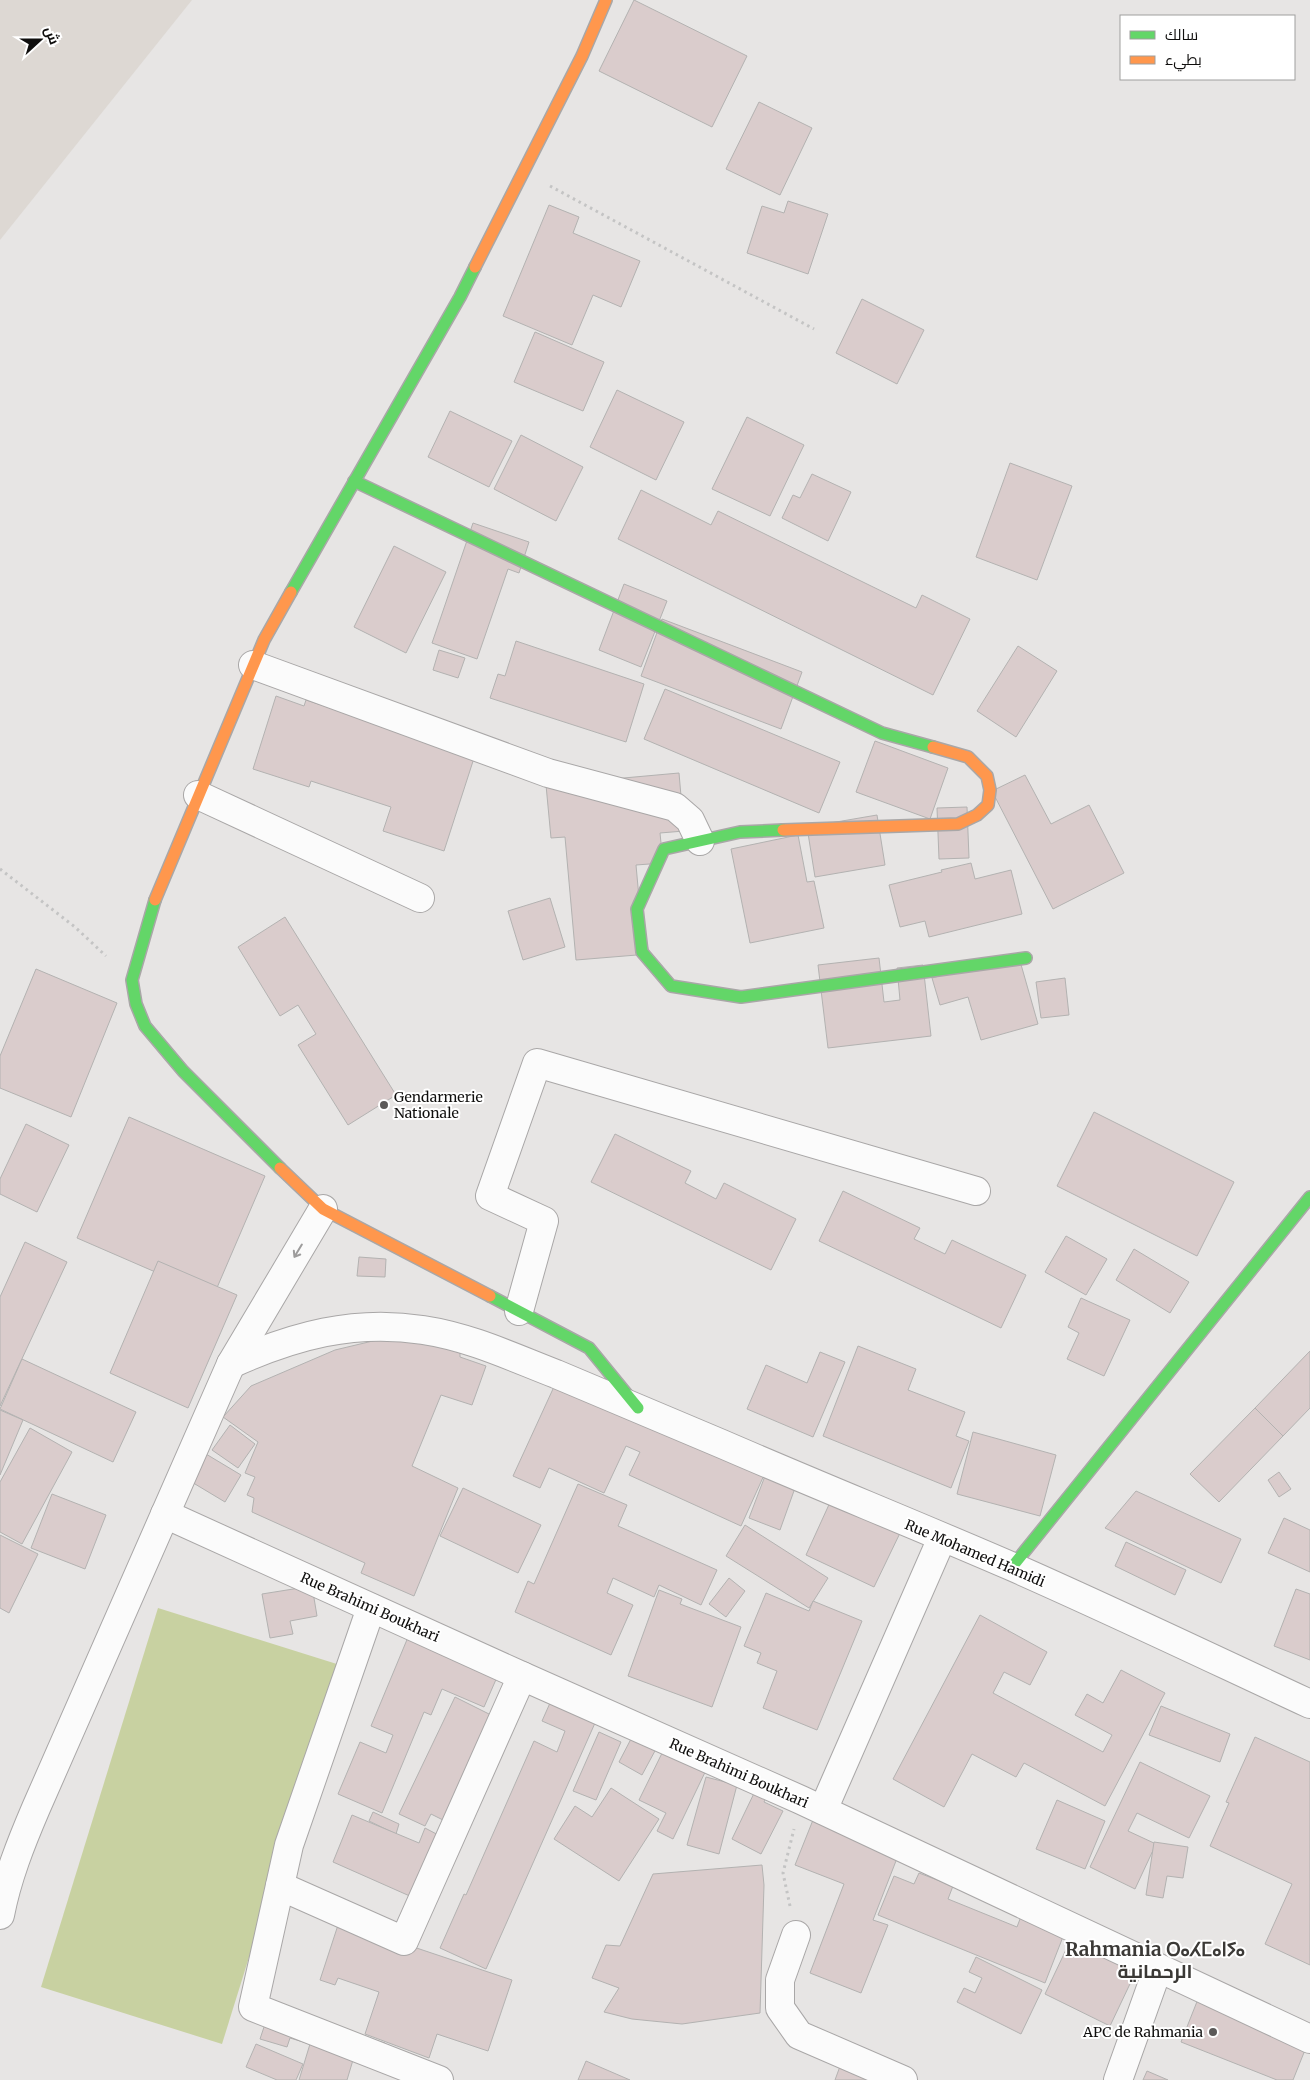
<svg xmlns="http://www.w3.org/2000/svg" width="1310" height="2080" viewBox="0 0 1310 2080" font-family="Merriweather,Cairo,'Noto Sans Tifinagh',serif">
<style>
.built{fill:#ddd8d3}
.green{fill:#c8d1a1}
.building{fill:#dacccc;stroke:#b3b2b1}
.lines{fill:none;stroke-linecap:round;stroke-linejoin:round}
.street-casing{stroke:#a9a7a7;stroke-width:30}
.fast-casing{stroke:#a9a7a7;stroke-width:14}
.slow-casing{stroke:#a9a7a7;stroke-width:14}
.path{stroke:#c4c4c4;stroke-width:3;stroke-dasharray:2.5 4;stroke-linecap:butt}
.street{stroke:#fbfbfb;stroke-width:28}
.fast{stroke:#63d668;stroke-width:11}
.slow{stroke:#ff974d;stroke-width:11}
.oneway{stroke:#9d9c9c}
.poi-dot{fill:#5b5958;stroke:#fff;stroke-width:2}
.labels{text-anchor:middle;dominant-baseline:central;stroke-width:4;stroke-linejoin:round;paint-order:stroke}
.poi-label{font-size:14px;fill:#0f0e0d;stroke:#fff;text-anchor:start}
.street-label{font-size:14px;fill:#0f0e0d;stroke:#fff}
.district-label{font-size:19px;font-weight:bold;fill:#3b3936;stroke:#fff}
</style>
<rect width="100%" height="100%" fill="#e7e5e4"/>
<path class="built" d="M0 0H192L0 240Z"/>
<path class="green" d="M158 1608 340 1665 222 2044 41 1987Z"/>
<g class="building">
<path d="M634 0 747 56 712 127 599 71Z"/>
<path d="M759 102 812 128 780 195 726 169Z"/>
<path d="M788 201 828 214 808 274 747 253 762 206 784 213Z"/>
<path d="M549 205 579 217 573 233 640 261 621 307 593 295 572 345 503 316Z"/>
<path d="M862 299 924 330 897 384 836 353Z"/>
<path d="M535 332 604 362 583 411 514 382Z"/>
<path d="M617 390 684 422 656 480 590 447Z"/>
<path d="M450 411 512 441 489 487 428 457Z"/>
<path d="M747 417 804 445 770 516 712 489Z"/>
<path d="M521 435 583 467 556 521 494 489Z"/>
<path d="M1010 463 1072 486 1037 580 976 557Z"/>
<path d="M812 474 851 492 828 541 782 518 793 495 800 498Z"/>
<path d="M641 490 711 525 718 511 916 608 922 595 970 619 933 695 618 539Z"/>
<path d="M473 523 529 542 519 573 508 569 477 659 432 643Z"/>
<path d="M394 546 446 572 406 653 354 627Z"/>
<path d="M624 584 667 601 641 667 599 650Z"/>
<path d="M662 619 802 672 781 729 641 676Z"/>
<path d="M516 641 644 684 626 742 490 698 498 674 505 676Z"/>
<path d="M1018 646 1057 671 1016 737 977 711Z"/>
<path d="M439 650 465 658 458 678 433 670Z"/>
<path d="M665 689 840 762 819 813 644 739Z"/>
<path d="M276 696 304 706 306 700 475 755 444 851 383 831 391 807 311 781 309 787 253 769Z"/>
<path d="M875 741 948 768 930 819 856 792Z"/>
<path d="M679 773 684 831 660 833 663 863 636 865 640 909 649 954 576 960 565 837 551 838 546 785Z"/>
<path d="M1025 775 1051 824 1089 805 1124 873 1053 909 992 791Z"/>
<path d="M967 807 969 858 939 859 937 808Z"/>
<path d="M877 815 885 865 815 877 807 827Z"/>
<path d="M798 835 807 882 814 881 824 928 750 943 731 849Z"/>
<path d="M971 863 975 879 1011 870 1022 914 929 937 925 921 900 927 889 885 942 872 941 870Z"/>
<path d="M550 898 565 947 523 960 508 911Z"/>
<path d="M285 917 396 1095 348 1125 298 1045 316 1034 298 1005 280 1016 238 947Z"/>
<path d="M1018 954 1038 1024 981 1040 968 997 940 1005 932 978Z"/>
<path d="M879 958 884 1002 900 1000 897 968 923 965 931 1036 828 1048 818 965Z"/>
<path d="M36 969 117 1003 71 1117 0 1088V1056Z"/>
<path d="M1065 978 1069 1015 1041 1018 1036 982Z"/>
<path d="M1094 1112 1234 1182 1197 1256 1057 1186Z"/>
<path d="M129 1117 265 1176 213 1297 77 1238Z"/>
<path d="M26 1124 69 1145 37 1212 0 1194V1179Z"/>
<path d="M615 1134 691 1171 685 1183 716 1199 724 1183 796 1219 771 1270 591 1182Z"/>
<path d="M843 1191 920 1228 914 1239 945 1254 952 1240 1026 1275 1001 1328 819 1241Z"/>
<path d="M1066 1236 1107 1259 1086 1295 1045 1272Z"/>
<path d="M25 1242 67 1262 0 1406V1297Z"/>
<path d="M1134 1249 1189 1282 1170 1313 1116 1280Z"/>
<path d="M359 1257 386 1259 385 1277 357 1276Z"/>
<path d="M158 1261 237 1295 188 1408 110 1373Z"/>
<path d="M1081 1298 1130 1320 1104 1376 1067 1359 1079 1333 1068 1327Z"/>
<path d="M402 1334 460 1353V1357L486 1366 472 1405 441 1395 412 1466 458 1488 414 1596 361 1573 365 1563 252 1512 254 1498 247 1495 255 1477 245 1473 258 1442 223 1417 251 1386 335 1350Z"/>
<path d="M858 1346 916 1369 908 1390 965 1412 956 1436 969 1441 951 1488 823 1436Z"/>
<path d="M1310 1351V1408L1283 1436 1255 1408Z"/>
<path d="M820 1352 845 1362 813 1437 747 1409 766 1365 807 1383Z"/>
<path d="M22 1359 136 1412 113 1462 0 1409Z"/>
<path d="M558 1378 765 1473 741 1526 629 1475 640 1452 626 1446 604 1493 549 1468 540 1488 513 1476Z"/>
<path d="M1255 1408 1283 1436 1219 1502 1190 1474Z"/>
<path d="M0 1410 23 1420 0 1475Z"/>
<path d="M230 1425 255 1444 238 1468 212 1450Z"/>
<path d="M30 1428 72 1452 22 1544 0 1532V1482Z"/>
<path d="M973 1432 1056 1455 1040 1516 957 1494Z"/>
<path d="M206 1454 241 1475 225 1502 190 1481Z"/>
<path d="M1279 1472 1291 1489 1279 1497 1268 1480Z"/>
<path d="M765 1476 795 1488 780 1530 749 1518Z"/>
<path d="M578 1484 627 1505 618 1526 717 1570 701 1605 659 1585 654 1597 613 1578 607 1593 633 1605 611 1655 515 1612 528 1581 534 1584Z"/>
<path d="M463 1488 541 1525 518 1573 440 1536Z"/>
<path d="M1136 1491 1241 1539 1221 1583 1105 1528Z"/>
<path d="M52 1494 106 1515 85 1569 31 1548Z"/>
<path d="M832 1498 901 1531 874 1587 806 1555Z"/>
<path d="M1284 1518 1310 1530V1572L1268 1553Z"/>
<path d="M745 1525 828 1578 809 1608 726 1556Z"/>
<path d="M0 1535 38 1554 9 1613 0 1608Z"/>
<path d="M1126 1542 1186 1570 1175 1595 1115 1566Z"/>
<path d="M729 1578 745 1591 726 1617 709 1604Z"/>
<path d="M312 1586 317 1616 290 1621 293 1634 270 1638 262 1594Z"/>
<path d="M1296 1589 1310 1594V1660L1274 1646Z"/>
<path d="M659 1590 682 1599 680 1604 741 1627 712 1707 628 1676Z"/>
<path d="M766 1593 809 1611 813 1601 862 1621 817 1730 763 1708 777 1671 757 1663 761 1653 744 1646Z"/>
<path d="M980 1615 1047 1652 1030 1685 1004 1672 993 1693 1103 1752 1112 1735 1075 1715 1087 1694 1103 1703 1121 1670 1165 1693 1105 1806 1024 1763 1016 1777 972 1754 944 1807 893 1779Z"/>
<path d="M411 1630 501 1668 484 1707 442 1689 431 1715 424 1712 382 1813 338 1794 360 1742 386 1753 393 1735 371 1726Z"/>
<path d="M554 1694 599 1714 486 1969 440 1948 464 1894 466 1895 534 1741 557 1752 565 1731 542 1721Z"/>
<path d="M455 1697 497 1718 447 1822 431 1814 425 1826 399 1814Z"/>
<path d="M1161 1706 1230 1734 1220 1762 1149 1735Z"/>
<path d="M599 1732 621 1742 596 1800 573 1791Z"/>
<path d="M632 1737 656 1749 642 1775 619 1762Z"/>
<path d="M1255 1737 1310 1762V1965L1265 1944 1292 1884 1210 1846 1229 1803 1226 1802Z"/>
<path d="M667 1743 709 1764 673 1839 657 1831 666 1813 639 1800Z"/>
<path d="M1140 1762 1210 1796 1189 1838 1137 1813 1128 1831 1156 1844 1135 1889 1090 1867Z"/>
<path d="M706 1777 737 1785 719 1854 687 1845Z"/>
<path d="M758 1785 769 1791 764 1802 783 1811 761 1854 732 1839Z"/>
<path d="M611 1788 659 1819 619 1881 554 1839 575 1806 592 1817Z"/>
<path d="M1057 1800 1105 1821 1085 1869 1036 1849Z"/>
<path d="M373 1812 399 1824 396 1834 369 1821Z"/>
<path d="M352 1815 419 1843 425 1828 446 1839 421 1901 333 1862Z"/>
<path d="M815 1815 901 1848 873 1920 888 1925 861 1993 810 1973 844 1884 795 1865Z"/>
<path d="M1154 1842 1188 1847 1183 1878 1167 1876 1163 1898 1146 1895Z"/>
<path d="M762 1865 764 1885 760 2013 682 2024 632 2019 604 2012 619 1988 592 1978 606 1945 620 1946 653 1874Z"/>
<path d="M919 1873 953 1886 948 1899 1017 1927 1023 1911 1066 1929 1045 1983 878 1915 894 1876 914 1884Z"/>
<path d="M339 1922 512 1980 488 2051 437 2034 429 2058 365 2034 379 1992 338 1978 335 1985 320 1980Z"/>
<path d="M1073 1935 1138 1967 1110 2026 1045 1994Z"/>
<path d="M976 1957 1042 1990 1021 2034 957 2002 964 1988 975 1993 982 1978 969 1972Z"/>
<path d="M1200 1994 1309 2040 1293 2080H1277L1181 2042Z"/>
<path d="M270 2009 385 2043 378 2067 353 2060 347 2080H299L310 2044 290 2038 287 2047 260 2039Z"/>
<path d="M256 2044 303 2064 296 2080H277L246 2067Z"/>
<path d="M843 2058 906 2080H835Z"/>
<path d="M586 2061 630 2080H578Z"/>
<path d="M1147 2071 1168 2080H1143Z"/>
</g>
<g class="lines">
<defs>
<g id="street">
<path d="M253 665 548 773 675 807 690 820 700 841"/>
<path d="M198 795 420 898"/>
<path d="M519 1311 544 1221 490 1196 537 1063 976 1191"/>
<path d="M231 1364C293 1336 354 1319 423 1330 470 1337 512 1357 556 1374 611 1397 667 1421 722 1444 819 1486 916 1525 1013 1567 1113 1611 1211 1658 1310 1704"/>
<path d="M165 1514 522 1676 801 1800 1310 2039"/>
<path d="M371 1608 289 1845 253 2007 439 2080"/>
<path d="M823 1810 942 1538"/>
<path d="M280 1886 404 1941 522 1676"/>
<path d="M0 1915C7 1878 21 1843 36 1808L231 1364 323 1209"/>
<path d="M796 1935 780 1980V2008L799 2035 903 2080"/>
<path d="M1118 2080 1158 1968"/>
</g>
<g id="fast">
<path d="M354 481 882 733 933 747"/>
<path d="M291 592 460 297 475 267"/>
<path d="M783 830 740 832 664 849 637 909 642 952 671 986 741 997 1026 958"/>
<path d="M155 900 132 980 136 1004 145 1026 183 1071 280 1168"/>
<path d="M490 1296 589 1348 638 1408"/>
<path d="M1012 1567 1310 1197"/>
</g>
<g id="slow">
<path d="M475 267 582 56 606 0"/>
<path d="M783 830 958 824 977 815 988 805 990 790 987 776 968 757 933 747"/>
<path d="M155 900 264 640 291 592"/>
<path d="M280 1168 323 1209 490 1296"/>
</g>
</defs>
<use href="#street" class="street-casing"/>
<use href="#fast" class="fast-casing"/>
<use href="#slow" class="slow-casing"/>
<g class="path">
<path d="M550 186 814 329"/>
<path d="M0 869 75 927 106 956"/>
<path d="M790 1906 783 1873 794 1829"/>
</g>
<use href="#street" class="street"/>
<use href="#fast" class="fast"/>
<use href="#slow" class="slow"/>
</g>
<defs><path id="oneway-shaft" d="M-6 0H5M1.5-3L5.5 0L1.5 3" fill="none" stroke-width="1.6" stroke-linecap="round" stroke-linejoin="round" transform="scale(1.25)"/></defs>
<use class="oneway" href="#oneway-shaft" transform="translate(298 1251) rotate(121)"/>
<g class="poi-dot">
<circle cx="384" cy="1105" r="5"/>
<circle cx="1213" cy="2032" r="5"/>
</g>
<g class="labels">
<g class="poi-label">
<text x="394" y="1097">Gendarmerie<tspan x="394" dy="16">Nationale</tspan></text>
<text x="1203" y="2032" text-anchor="end">APC de Rahmania</text>
</g>
<g class="street-label">
<text transform="translate(975 1553) rotate(23)">Rue Mohamed Hamidi</text>
<text transform="translate(370 1607) rotate(24)">Rue Brahimi Boukhari</text>
<text transform="translate(739 1773) rotate(24)">Rue Brahimi Boukhari</text>
</g>
<g class="district-label">
<text x="1155" y="1949">Rahmania ⵔⴰⵃⵎⴰⵏⵢⴰ<tspan x="1155" dy="22">الرحمانية</tspan></text>
</g>
</g>
<rect x="1120" y="15" width="175" height="65" fill="#ffffff" stroke="#9f9f9e"/>
<rect x="1130" y="31" width="25" height="8" fill="#63d668" stroke="#9f9f9e"/>
<text x="1165" y="40" font-size="15" fill="#0f0e0d">سالك</text>
<rect x="1130" y="56" width="25" height="8" fill="#ff974d" stroke="#9f9f9e"/>
<text x="1165" y="65" font-size="15" fill="#0f0e0d">بطيء</text>
<g transform="translate(40 40) rotate(69)" stroke="#ffffff" stroke-width="4" paint-order="stroke">
<path d="M0-4L9 19L0 12L-9 19Z" fill="#0f0e0d"/>
<text y="-8" font-size="14" font-weight="bold" text-anchor="middle" fill="#0f0e0d">ش</text>
</g>
</svg>
